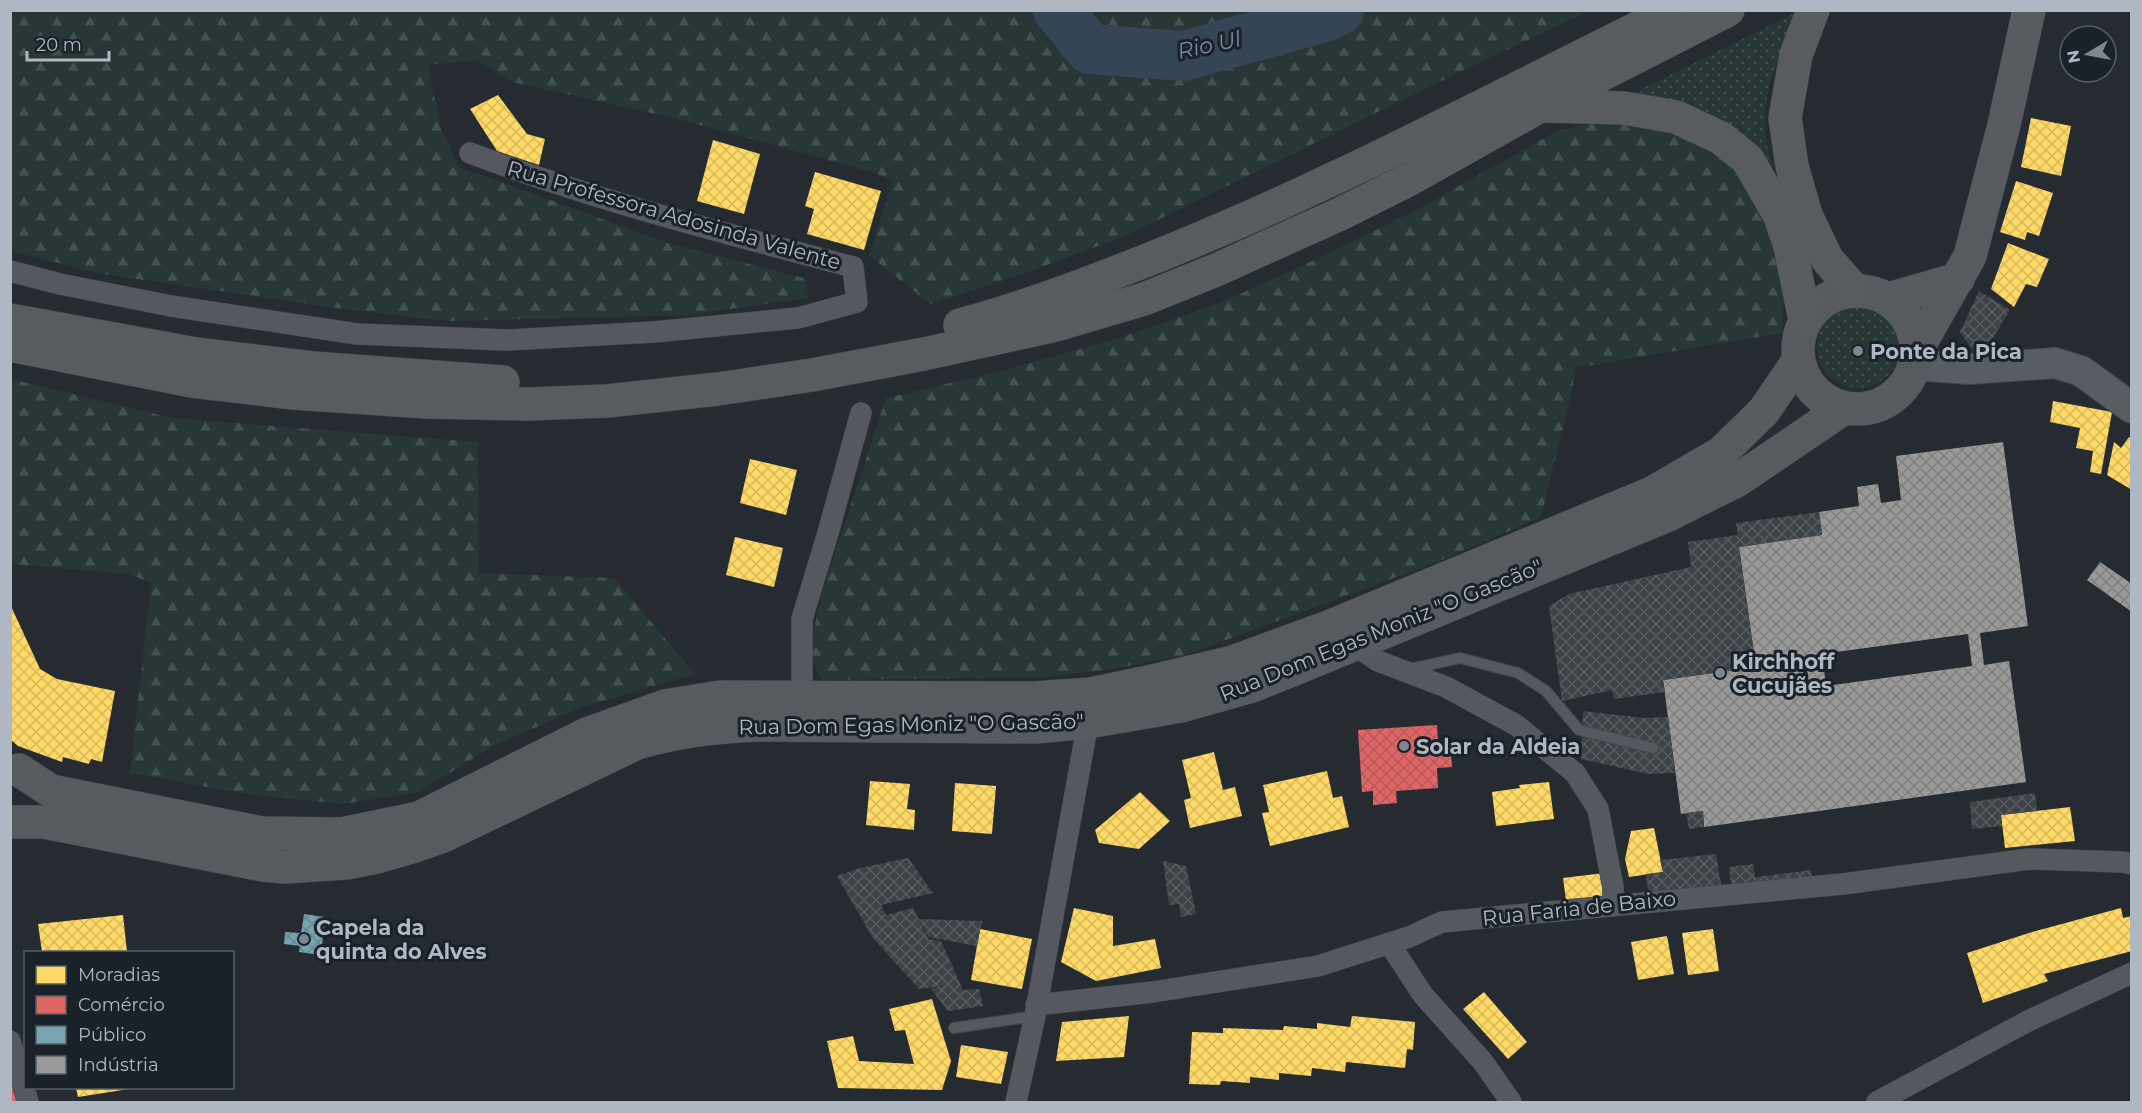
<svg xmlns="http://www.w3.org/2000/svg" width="2142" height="1113" viewBox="0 0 2142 1113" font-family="Montserrat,sans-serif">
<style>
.grass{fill:url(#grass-dots)}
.forest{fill:url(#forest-firs)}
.homes{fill:url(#homes-cross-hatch)}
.shops{fill:url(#shops-cross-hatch)}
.public{fill:url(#public-cross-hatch)}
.industry{fill:url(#industry-cross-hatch);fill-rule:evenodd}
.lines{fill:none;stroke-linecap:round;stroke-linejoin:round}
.river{stroke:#344556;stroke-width:50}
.building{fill:url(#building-cross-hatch)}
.lane-casing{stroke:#43474b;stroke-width:12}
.street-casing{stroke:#43474b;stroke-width:22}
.secondary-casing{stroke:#43474b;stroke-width:32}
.primary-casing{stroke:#42474d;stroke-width:34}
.highway-casing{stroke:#42474c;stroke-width:34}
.lane{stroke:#55585e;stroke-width:10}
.street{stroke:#55585e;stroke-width:21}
.secondary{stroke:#585d64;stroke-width:30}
.primary{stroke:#575b60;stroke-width:33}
.highway{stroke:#595c5f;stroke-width:33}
.poi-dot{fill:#7e868f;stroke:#1a2129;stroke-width:2}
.labels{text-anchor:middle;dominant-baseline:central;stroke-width:6;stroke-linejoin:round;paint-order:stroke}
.street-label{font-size:21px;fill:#aeb7c2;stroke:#1a2129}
.poi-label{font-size:21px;font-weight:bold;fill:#aeb7c2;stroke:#1a2129;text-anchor:start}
.water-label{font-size:22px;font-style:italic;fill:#718aa4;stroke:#1a2129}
</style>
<defs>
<pattern id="grass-dots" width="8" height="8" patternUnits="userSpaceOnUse" patternTransform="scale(1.5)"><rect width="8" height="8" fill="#263736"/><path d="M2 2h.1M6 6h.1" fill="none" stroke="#435251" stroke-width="1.8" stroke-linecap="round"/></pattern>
<pattern id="forest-firs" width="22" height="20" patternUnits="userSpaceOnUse" patternTransform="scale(1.5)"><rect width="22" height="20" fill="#263736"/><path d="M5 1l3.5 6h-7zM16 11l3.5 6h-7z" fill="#435251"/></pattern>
<pattern id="homes-cross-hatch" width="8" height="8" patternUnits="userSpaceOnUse" patternTransform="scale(1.5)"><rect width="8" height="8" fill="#ffd966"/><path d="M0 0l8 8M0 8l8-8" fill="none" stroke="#d6b95d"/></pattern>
<pattern id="shops-cross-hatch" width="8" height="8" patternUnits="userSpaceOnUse" patternTransform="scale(1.5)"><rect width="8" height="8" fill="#e06666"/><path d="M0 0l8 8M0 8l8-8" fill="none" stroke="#b55a5b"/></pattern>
<pattern id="public-cross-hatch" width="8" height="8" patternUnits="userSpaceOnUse" patternTransform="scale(1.5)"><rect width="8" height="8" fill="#76a5af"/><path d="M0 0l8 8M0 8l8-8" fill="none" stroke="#668a92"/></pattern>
<pattern id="industry-cross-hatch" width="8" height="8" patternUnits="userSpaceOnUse" patternTransform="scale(1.5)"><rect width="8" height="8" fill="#999"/><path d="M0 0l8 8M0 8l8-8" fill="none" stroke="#808081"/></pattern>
<pattern id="building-cross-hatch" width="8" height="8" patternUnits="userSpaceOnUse" patternTransform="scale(1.5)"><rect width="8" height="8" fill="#3d4247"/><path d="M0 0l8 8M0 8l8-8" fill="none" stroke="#565b60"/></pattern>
</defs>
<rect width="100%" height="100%" fill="#252b30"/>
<g class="grass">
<path d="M1797 12C1780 52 1760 94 1766 139 1767 149 1771 158 1773 167L1749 142 1677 103 1636 92Z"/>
<circle cx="1858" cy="347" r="41"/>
</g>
<g class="forest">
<path d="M1037 10 1080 59 1185 67 1283 40 1356 11H1589L1441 81 1125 236 1028 272 930 304 869 255 893 181 875 173 678 119 512 82 476 60 428 65 441 129 459 167 668 243 804 278 809 298 688 315 449 321 351 310 103 274 11 251V11Z"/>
<path d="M1068 11H1308L1282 21 1207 41 1158 46 1101 39 1077 23Z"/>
<path d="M1596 122 1647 124 1694 138 1734 165 1769 220 1785 279 1782 333 1575 368 1572 392 1541 517 1432 564 1185 655 1111 669 1047 677 821 680 809 652 822 593 886 398 998 372 1122 337 1222 302 1304 265 1413 212 1557 131Z"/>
<path d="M11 379 172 418 478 442 479 573 614 578 695 674 582 707 495 745 418 792 343 804 246 794 130 773 151 583 129 574 11 564Z"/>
</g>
<g class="homes">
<path d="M498 95 527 134 545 139 539 165 497 151 470 109Z"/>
<path d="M2031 118 2071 126 2061 176 2021 167Z"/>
<path d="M713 140 760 154 744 214 697 201Z"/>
<path d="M815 172 881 191 864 250 807 234 814 209 805 206Z"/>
<path d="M2016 181 2053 193 2039 236 2027 232 2025 240 2000 232Z"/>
<path d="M2008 243 2049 259 2037 287 2026 284 2014 307 1991 289Z"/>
<path d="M2053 401 2112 412 2101 474 2090 472 2093 451 2076 448 2080 428 2050 422Z"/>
<path d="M2129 437 2132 439V490L2107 475 2114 442 2121 448Z"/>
<path d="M750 459 797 470 786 515 740 503Z"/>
<path d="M735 537 783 548 774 587 726 575Z"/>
<path d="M10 604 40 669 57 679 115 691 102 762 91 759 89 764 63 757 62 762 18 746 10 739Z"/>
<path d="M1214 752 1223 790 1235 787 1242 816 1190 828 1184 800 1191 798 1182 760Z"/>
<path d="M1327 771 1333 798 1342 796 1349 827 1270 846 1262 813 1269 812 1263 785Z"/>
<path d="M870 781 910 784 907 809 915 810 914 830 866 825Z"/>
<path d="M1549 782 1554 819 1496 826 1492 792 1520 788 1519 785Z"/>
<path d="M955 783 996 786 992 834 952 831Z"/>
<path d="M1140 792 1170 821 1139 849 1099 843 1095 830Z"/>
<path d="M2070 807 2075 841 2005 848 2001 815Z"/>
<path d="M1654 828 1663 872 1629 877 1625 859 1631 831Z"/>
<path d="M1604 873 1606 896 1566 900 1563 878Z"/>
<path d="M1074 908 1113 916V946L1155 939 1161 968 1096 981 1061 962Z"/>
<path d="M2121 908 2123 918 2132 916V951L2044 974 2048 981 1983 1003 1967 953 2032 932Z"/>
<path d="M123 915 127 952H42L38 924Z"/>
<path d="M980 929 1032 939 1022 989 971 980Z"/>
<path d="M1713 929 1719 971 1688 975 1682 933Z"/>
<path d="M1667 936 1674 974 1638 980 1631 942Z"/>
<path d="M1484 992 1527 1042 1508 1059 1463 1009Z"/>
<path d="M932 999 951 1061 942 1090 838 1088 827 1041 853 1036 859 1061 914 1064 905 1030 895 1031 889 1009Z"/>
<path d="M1129 1016 1124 1057 1056 1061 1062 1022Z"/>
<path d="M1352 1016 1415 1022 1413 1050 1407 1049 1405 1068 1346 1062 1345 1072 1312 1068 1311 1076 1279 1073V1080L1250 1077V1083L1221 1081 1220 1085 1189 1084 1192 1032 1223 1033V1028L1283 1030 1284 1026 1317 1029V1023L1350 1027Z"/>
<path d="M961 1045 1008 1052 1001 1084 956 1077Z"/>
<path d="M76 1088H129V1089L78 1097Z"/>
</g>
<g class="shops">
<path d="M1437 725 1438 741 1450 740 1452 767 1437 768 1438 788 1396 791 1397 803 1373 805V791L1362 792 1358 730Z"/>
<path d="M10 1077 18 1102H10Z"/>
</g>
<path class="public" d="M304 914 325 917 321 955 299 952 300 946 284 944 285 932 301 933Z"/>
<g class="industry">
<path d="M2003 442 2028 626 1980 633 1984 665 2009 661 2026 782 1704 827 1703 811 1681 814 1663 680 1756 667 1739 547 1822 535 1819 512 1859 506 1857 487 1878 484 1881 503 1901 500 1896 456ZM1968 634 1972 666 1826 686 1822 654ZM1801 657H1805L1810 688 1805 689Z"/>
<path d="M2100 562 2132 584V612L2087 580Z"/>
</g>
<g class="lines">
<path class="river" d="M1058 10 1090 49 1183 56 1325 17 1339 10"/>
</g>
<g class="building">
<path d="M1979 291 2010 310 1986 349 1974 352 1960 332Z"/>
<path d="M1819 512 1822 535 1739 547 1756 667 1663 680 1665 692 1614 699 1612 690 1562 701 1549 606 1569 594 1691 567 1688 542 1738 535 1736 523Z"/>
<path d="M1583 711 1643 718 1668 717 1675 773 1648 774 1581 759Z"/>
<path d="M2035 793 2037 811 2001 815 2002 826 1972 829 1970 802Z"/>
<path d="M1703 811 1704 827 1689 829 1686 813Z"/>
<path d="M1716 854 1722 890 1649 898 1646 874 1663 872 1660 860Z"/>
<path d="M908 858 933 893 881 905 886 915 913 908 952 985 929 939 941 941 963 990 979 989 983 1006 948 1011 931 989 943 986 919 989 873 938 837 876 860 868Z"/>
<path d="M1163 861 1186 866 1196 914 1181 917 1179 904 1169 905Z"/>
<path d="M1753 864 1755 877 1811 870 1813 882 1732 892 1729 867Z"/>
<path d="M919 919 982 921 977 946 929 937Z"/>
</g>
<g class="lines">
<defs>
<g id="lane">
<path d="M1410 669 1460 658 1518 673 1546 691 1579 730 1653 748"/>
<path d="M954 1028 1035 1016"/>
</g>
<g id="street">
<path d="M10 271 60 284 171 306 357 334 507 340 654 332 798 318 857 302 853 267C724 233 594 200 470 153"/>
<path d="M1347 640 1378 661 1446 687 1516 725 1575 773 1598 809 1613 887 1614 906"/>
<path d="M802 698V619L828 533 861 413"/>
<path d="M1389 943 1423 995 1483 1062 1511 1102"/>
<path d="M1036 1005 1153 992 1318 966 1409 937 1442 922 1843 884 2029 859 2122 862 2132 864"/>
<path d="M10 1041 28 1102"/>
<path d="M1016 1102 1035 1016 1088 722"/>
<path d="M1877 1102 2030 1020 2132 973"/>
</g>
<path id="secondary" d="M1914 365 1969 369 2055 363 2081 371 2132 408"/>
<g id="primary">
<circle cx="1857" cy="350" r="59"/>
<path d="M1888 299 1958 279"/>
<path d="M1916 351 1970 256 2004 125 2029 10"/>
<path d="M19 770 51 791 262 833 342 834 419 818 587 734 665 706 720 697 1034 698 1091 694 1144 683 1233 662 1331 626 1652 493 1721 453 1764 411 1798 361"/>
<path d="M12 822H44L263 865 284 867 346 863 377 857 415 846 443 836 637 743C678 731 719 726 762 725L1035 727 1088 722 1181 706 1252 686 1297 668 1666 516 1738 480 1844 408"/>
</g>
<g id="highway">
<path d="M1813 10 1796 55 1785 118 1792 166 1806 215 1827 259 1854 290"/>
<path d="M1545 106 1624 108 1676 117 1721 138 1748 160 1780 216 1790 246 1805 320"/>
<path d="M10 320 196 354 313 368 503 382"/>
<path d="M960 325C1024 308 1084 285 1145 261 1327 189 1499 96 1674 10"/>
<path d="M10 345 192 381 293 393 426 402 528 404 607 401 718 389 812 375 924 354 1056 325 1144 299 1216 270 1340 214 1410 179 1540 106 1728 10"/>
</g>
</defs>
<use href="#lane" class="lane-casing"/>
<use href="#street" class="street-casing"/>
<use href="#secondary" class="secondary-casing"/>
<use href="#primary" class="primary-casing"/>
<use href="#highway" class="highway-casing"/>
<use href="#lane" class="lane"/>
<use href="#street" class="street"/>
<use href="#secondary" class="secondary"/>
<use href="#primary" class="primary"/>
<use href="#highway" class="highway"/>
</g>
<g class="poi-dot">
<circle cx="1858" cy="351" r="6"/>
<circle cx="1720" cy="673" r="6"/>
<circle cx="1404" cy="746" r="6"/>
<circle cx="304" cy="939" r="6"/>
</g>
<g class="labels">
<g class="street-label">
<text transform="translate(674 215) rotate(16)">Rua Professora Adosinda Valente</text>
<text transform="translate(1381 630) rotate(-22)">Rua Dom Egas Moniz "O Gascão"</text>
<text transform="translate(911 724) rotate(-1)">Rua Dom Egas Moniz "O Gascão"</text>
<text transform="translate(1579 908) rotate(-6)">Rua Faria de Baixo</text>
</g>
<g class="poi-label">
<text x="1870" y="351">Ponte da Pica</text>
<text x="1732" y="661">Kirchhoff<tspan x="1732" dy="24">Cucujães</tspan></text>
<text x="1416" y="746">Solar da Aldeia</text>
<text x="316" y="927">Capela da<tspan x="316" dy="24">quinta do Alves</tspan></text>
</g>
<g class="water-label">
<text transform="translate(1209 45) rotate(-12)">Rio Ul</text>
</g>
</g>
<rect width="2142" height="1113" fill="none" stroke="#aeb7c2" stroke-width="24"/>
<rect x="24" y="951" width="210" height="138" fill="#1a2129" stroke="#555d66" stroke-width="1.5"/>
<rect x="36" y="966" width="30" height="18" fill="#ffd966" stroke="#555d66" stroke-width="1.5"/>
<text x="78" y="981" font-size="18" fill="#aeb7c2">Moradias</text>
<rect x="36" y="996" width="30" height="18" fill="#e06666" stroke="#555d66" stroke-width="1.5"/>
<text x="78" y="1011" font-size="18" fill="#aeb7c2">Comércio</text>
<rect x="36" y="1026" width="30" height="18" fill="#76a5af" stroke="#555d66" stroke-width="1.5"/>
<text x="78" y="1041" font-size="18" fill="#aeb7c2">Público</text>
<rect x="36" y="1056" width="30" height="18" fill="#999999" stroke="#555d66" stroke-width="1.5"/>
<text x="78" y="1071" font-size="18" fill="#aeb7c2">Indústria</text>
<g transform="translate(2088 54) rotate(260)"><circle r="28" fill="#1a2129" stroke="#555d66" stroke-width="1.5"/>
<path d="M0-4.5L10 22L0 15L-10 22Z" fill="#7e868f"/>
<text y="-9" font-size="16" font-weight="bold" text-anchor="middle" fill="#aeb7c2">N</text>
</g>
<path d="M27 51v9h82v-9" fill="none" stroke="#aeb7c2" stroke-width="3"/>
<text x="36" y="51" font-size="18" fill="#aeb7c2" stroke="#1a2129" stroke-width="4.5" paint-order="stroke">20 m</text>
</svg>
